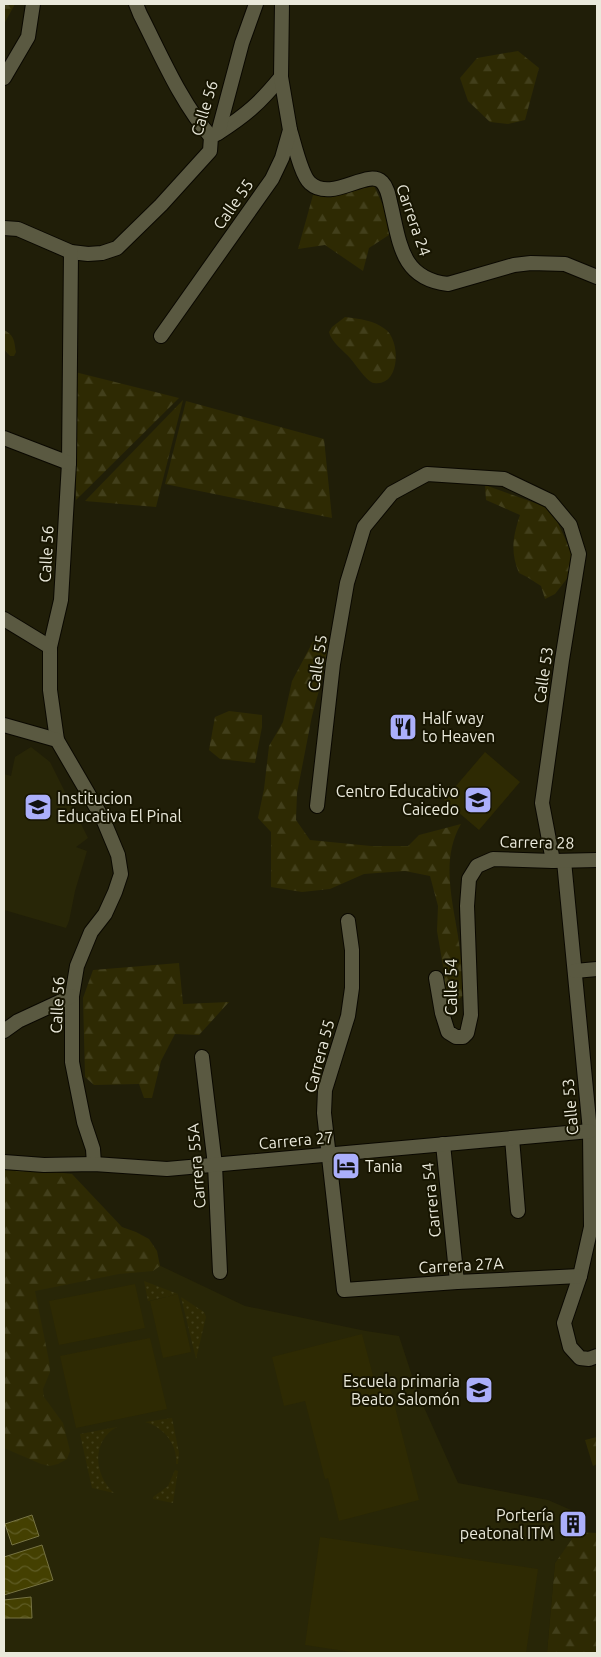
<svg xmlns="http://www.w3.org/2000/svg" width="601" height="1657" viewBox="0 0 601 1657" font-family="Ubuntu,sans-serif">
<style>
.built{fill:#282607}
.grass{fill:url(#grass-dots)}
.forest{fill:url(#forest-firs)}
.park{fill:#2e2a03}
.water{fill:url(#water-waves);stroke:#767342}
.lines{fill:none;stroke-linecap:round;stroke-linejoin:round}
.minor-casing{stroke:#0a0800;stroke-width:16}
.minor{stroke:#5a5941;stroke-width:14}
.labels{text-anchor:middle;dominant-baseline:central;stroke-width:4;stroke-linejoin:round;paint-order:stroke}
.street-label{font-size:16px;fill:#eae9db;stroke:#171501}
.poi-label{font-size:16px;fill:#eae9db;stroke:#171501;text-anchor:start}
</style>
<defs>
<pattern id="grass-dots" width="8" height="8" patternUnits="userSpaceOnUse" patternTransform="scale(1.25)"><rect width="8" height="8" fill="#2e2a03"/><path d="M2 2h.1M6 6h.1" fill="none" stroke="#423f1b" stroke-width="1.8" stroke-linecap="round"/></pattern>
<pattern id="forest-firs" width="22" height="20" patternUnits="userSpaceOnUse" patternTransform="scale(1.25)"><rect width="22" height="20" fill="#2e2a03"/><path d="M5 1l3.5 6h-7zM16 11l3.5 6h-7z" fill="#423f1b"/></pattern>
<pattern id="water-waves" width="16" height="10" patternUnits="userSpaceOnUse" patternTransform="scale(1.25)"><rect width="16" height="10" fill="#444001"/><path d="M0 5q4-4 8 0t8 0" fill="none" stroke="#5f5c25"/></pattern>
</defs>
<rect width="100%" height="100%" fill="#201e08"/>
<g class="built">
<path d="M31 747 50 762 88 838 76 847 87 851 75 891 69 921 66 928 4 910V774L11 776 15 757Z"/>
<path d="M144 1258 245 1306 366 1331 399 1336 418 1394 458 1483 548 1500 578 1513 577 1534 555 1563 547 1653H8L4 1648V1430L13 1282Z"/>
</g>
<g class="grass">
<path d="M144 1281 178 1294 148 1301Z"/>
<path d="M181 1297 204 1312 206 1317 196 1359Z"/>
<path d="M172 1418 179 1453 178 1464H176C178 1445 164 1427 145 1422Z"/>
<path d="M117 1427C91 1441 94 1475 114 1493L92 1488 80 1434Z"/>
<path d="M175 1470 178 1471 173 1503 153 1499V1497L168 1486Z"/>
</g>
<g class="forest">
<path d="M4 4H15L4 24Z"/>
<path d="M518 51 539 68 525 120 508 124 490 122 468 101 460 78 477 58Z"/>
<path d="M374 186 387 214 392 233 369 248 363 271 325 245 298 249 313 195H334Z"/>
<path d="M345 317C360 319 373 320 385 329 401 340 401 387 374 383 367 382 356 365 350 358 344 351 331 342 329 332L332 327Z"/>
<path d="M4 330C15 336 14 341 16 352L14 356H10L4 349Z"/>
<path d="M75 372 179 398 76 500Z"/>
<path d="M183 400 156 507 85 501Z"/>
<path d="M186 401 324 439 332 518 165 484Z"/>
<path d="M485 485 546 507 557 521 572 554 569 576 555 594 545 599 541 586 527 577 519 573C510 552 513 536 520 515L486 500Z"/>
<path d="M317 634 330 650 312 716 297 793 296 820 310 840 371 846H408L419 835 461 824C441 858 452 899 458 936 461 955 462 975 465 994L458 1000 451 999 439 983 444 972 437 931 438 906 430 876 405 871 364 874 330 889 302 892 271 887V832L258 818 264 789 269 746 283 722 292 681Z"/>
<path d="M229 711 262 715V727L255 763 220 759 209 750 215 717Z"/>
<path d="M179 963 183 1004 229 1002 199 1035 175 1034 161 1061 152 1098H144L139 1084 94 1085 85 1077 83 998 93 970Z"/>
<path d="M4 1166 72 1174 122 1227 136 1232 149 1239 157 1251 160 1266 153 1271 119 1274 35 1291 49 1361 50 1372 43 1389 44 1397 63 1423 70 1451 67 1459 58 1464 50 1466 41 1464 4 1448Z"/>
<path d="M597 1437V1464L593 1466 585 1440Z"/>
<path d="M577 1532 597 1533V1653H547L555 1563Z"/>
</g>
<g class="park">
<path d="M485 752 520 782 479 830 444 800Z"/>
<path d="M135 1284 145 1328 59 1345 49 1301Z"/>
<path d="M178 1294 191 1352 163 1358 150 1301Z"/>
<path d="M362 1334 375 1383 388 1380 419 1500 339 1521 328 1478 325 1479 305 1401 284 1406 272 1357Z"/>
<path d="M150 1338 167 1409 76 1428 60 1356Z"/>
<path d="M320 1537 538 1569 526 1653H358L305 1645Z"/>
</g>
<g class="water">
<path d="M32 1515 39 1536 12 1545 5 1524Z"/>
<path d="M42 1545 53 1580 4 1595V1557Z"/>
<path d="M31 1597 32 1618H4V1600Z"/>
</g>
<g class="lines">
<defs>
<g id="minor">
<path d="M136 4 140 14C161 55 181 103 211 137"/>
<path d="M4 78 28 37 33 4"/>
<path d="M290 130C294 142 301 175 310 183 332 203 367 168 382 182 388 188 389 198 391 206 400 245 402 279 448 284L514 265 531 263 565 264 597 277"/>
<path d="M218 133C246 115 260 103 281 77"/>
<path d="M4 228 18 229 71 252 88 254 102 253 117 248 161 205 210 151 211 137 218 133 242 43 256 4"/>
<path d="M71 252 69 463 61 600 50 647V690L57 740 103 819 118 855 121 874 115 892 105 914 91 932 77 966 72 996V1062L84 1122 93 1149 94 1164"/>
<path d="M161 336 272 179 282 158 290 130 281 77 282 4"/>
<path d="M4 438 69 463"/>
<path d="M4 619 50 647"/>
<path d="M4 725 57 740"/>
<path d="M317 806 333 664 347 583 364 527 392 493 427 474 504 479 550 501 570 525 579 554 562 660 542 803 553 861"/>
<path d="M564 861 590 1131 591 1227 580 1276 564 1323 570 1347 580 1358 589 1359 597 1356"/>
<path d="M348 921 352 950V988L348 1016 325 1090 324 1113 344 1290 457 1282 580 1276"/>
<path d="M575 971 597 969"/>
<path d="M436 978 442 1013 448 1032 456 1037H463L467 1033 471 1015 467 906 469 879 477 866 493 859 553 861 597 860"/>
<path d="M4 1031 18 1021 72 996"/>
<path d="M202 1057 215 1165 220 1272"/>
<path d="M512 1138 518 1211"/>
<path d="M443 1144 457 1282"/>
<path d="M4 1162 44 1165 94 1164 167 1169 590 1131"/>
</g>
</defs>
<use href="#minor" class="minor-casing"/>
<use href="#minor" class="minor"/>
</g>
<defs>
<symbol id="restaurant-square" viewBox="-11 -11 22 22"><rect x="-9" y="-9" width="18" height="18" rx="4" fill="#abaffb" stroke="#171501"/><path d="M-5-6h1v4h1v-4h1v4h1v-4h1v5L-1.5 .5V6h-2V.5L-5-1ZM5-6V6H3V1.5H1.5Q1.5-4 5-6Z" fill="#111"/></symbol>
<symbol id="school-square" viewBox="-11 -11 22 22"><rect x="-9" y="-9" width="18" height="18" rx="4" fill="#abaffb" stroke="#171501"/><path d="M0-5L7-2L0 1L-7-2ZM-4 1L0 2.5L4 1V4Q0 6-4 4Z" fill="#111"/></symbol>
<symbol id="hotel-square" viewBox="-11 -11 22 22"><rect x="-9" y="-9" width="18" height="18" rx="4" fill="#abaffb" stroke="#171501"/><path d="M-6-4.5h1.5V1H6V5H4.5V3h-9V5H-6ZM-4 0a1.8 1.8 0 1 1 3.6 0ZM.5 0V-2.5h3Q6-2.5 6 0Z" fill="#111"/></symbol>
<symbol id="building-square" viewBox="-11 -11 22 22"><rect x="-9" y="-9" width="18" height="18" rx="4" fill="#abaffb" stroke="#171501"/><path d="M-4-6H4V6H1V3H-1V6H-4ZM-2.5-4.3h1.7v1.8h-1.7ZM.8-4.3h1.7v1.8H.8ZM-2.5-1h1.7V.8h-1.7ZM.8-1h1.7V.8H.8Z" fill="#111"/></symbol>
</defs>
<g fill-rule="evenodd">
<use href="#restaurant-square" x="387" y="711" width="32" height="32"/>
<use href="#school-square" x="462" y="784" width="32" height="32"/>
<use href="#school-square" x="22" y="791" width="32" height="32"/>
<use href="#hotel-square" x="330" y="1150" width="32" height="32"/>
<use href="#school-square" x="463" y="1374" width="32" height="32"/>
<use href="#building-square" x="557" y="1508" width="32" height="32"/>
</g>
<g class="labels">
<g class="street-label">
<text transform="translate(204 108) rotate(-73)">Calle 56</text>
<text transform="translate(233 204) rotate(-55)">Calle 55</text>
<text transform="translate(414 220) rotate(71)">Carrera 24</text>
<text transform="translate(46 554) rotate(-87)">Calle 56</text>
<text transform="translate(317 663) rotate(-82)">Calle 55</text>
<text transform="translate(543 675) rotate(-82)">Calle 53</text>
<text transform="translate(537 842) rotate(1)">Carrera 28</text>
<text transform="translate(451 987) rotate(-90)">Calle 54</text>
<text transform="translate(57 1005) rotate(-87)">Calle 56</text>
<text transform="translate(319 1056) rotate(-75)">Carrera 55</text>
<text transform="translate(570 1107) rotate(-95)">Calle 53</text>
<text transform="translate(296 1140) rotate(-5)">Carrera 27</text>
<text transform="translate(196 1166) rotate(-95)">Carrera 55A</text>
<text transform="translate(431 1200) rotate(-96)">Carrera 54</text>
<text transform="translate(461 1265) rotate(-3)">Carrera 27A</text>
</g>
<g class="poi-label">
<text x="422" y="718">Half way<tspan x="422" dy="18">to Heaven</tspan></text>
<text x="459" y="791" text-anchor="end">Centro Educativo<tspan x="459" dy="18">Caicedo</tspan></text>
<text x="57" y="798">Institucion<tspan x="57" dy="18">Educativa El Pinal</tspan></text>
<text x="365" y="1166">Tania</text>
<text x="460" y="1381" text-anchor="end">Escuela primaria<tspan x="460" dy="18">Beato Salomón</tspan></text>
<text x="554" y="1515" text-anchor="end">Portería<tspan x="554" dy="18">peatonal ITM</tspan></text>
</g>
</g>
<rect width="601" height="1657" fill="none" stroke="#eae9db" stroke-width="10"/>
</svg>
